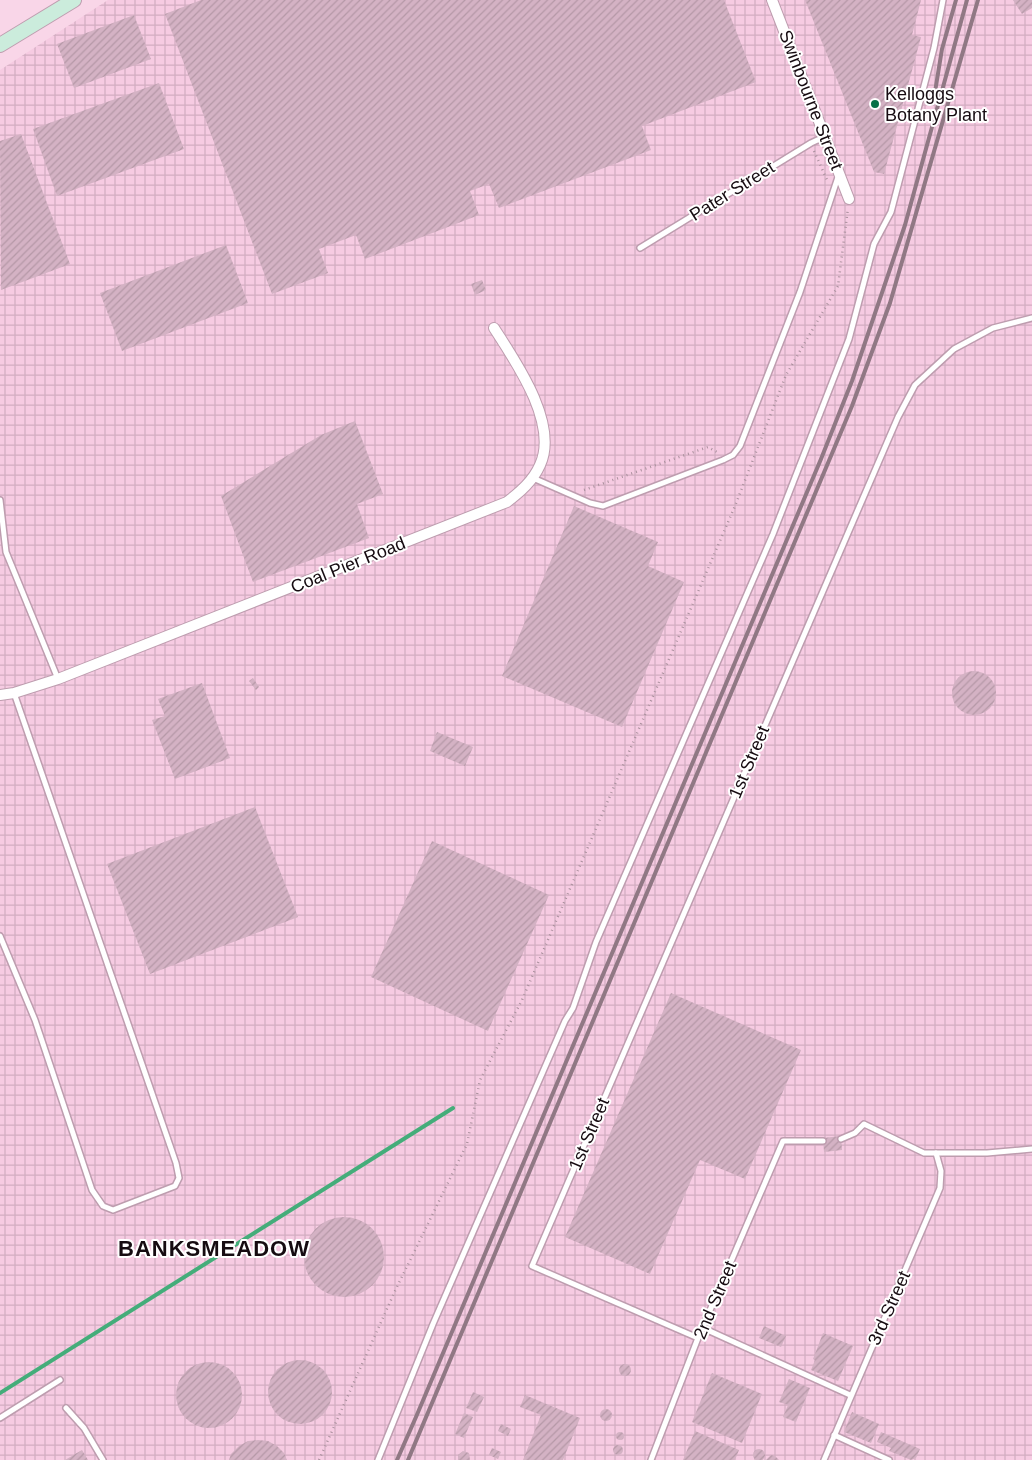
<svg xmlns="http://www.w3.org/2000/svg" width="1032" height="1460" viewBox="0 0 1032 1460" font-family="Helvetica,sans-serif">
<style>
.industrial{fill:url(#industrial-grid)}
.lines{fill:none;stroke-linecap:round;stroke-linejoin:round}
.stream{stroke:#44ad7a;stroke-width:4}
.building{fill:url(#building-hatch)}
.lane-casing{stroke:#be9daf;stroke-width:8}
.street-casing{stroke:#be9daf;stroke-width:12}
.secondary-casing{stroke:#be9daf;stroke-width:16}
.path{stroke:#ab909e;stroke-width:2.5;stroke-dasharray:1 4;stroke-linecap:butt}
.lane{stroke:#fff;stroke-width:5}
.street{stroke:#fff;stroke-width:10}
.secondary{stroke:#cbecdc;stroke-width:14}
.rail{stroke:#907884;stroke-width:4}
.poi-dot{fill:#067047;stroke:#fff;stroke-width:2}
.labels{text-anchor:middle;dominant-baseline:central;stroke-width:4;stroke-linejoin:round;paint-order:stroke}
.poi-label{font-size:18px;fill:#160b11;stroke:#fff;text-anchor:start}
.street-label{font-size:18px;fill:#160b11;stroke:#fff}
.district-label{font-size:22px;font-weight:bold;letter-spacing:1px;fill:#160b11;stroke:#fff}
</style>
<defs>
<pattern id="industrial-grid" width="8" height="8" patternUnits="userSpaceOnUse" patternTransform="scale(1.25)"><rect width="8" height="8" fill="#f6cbe2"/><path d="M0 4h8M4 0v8" fill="none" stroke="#d2adc1"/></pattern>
<pattern id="building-hatch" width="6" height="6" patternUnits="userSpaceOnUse" patternTransform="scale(1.25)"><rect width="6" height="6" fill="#d4b2c4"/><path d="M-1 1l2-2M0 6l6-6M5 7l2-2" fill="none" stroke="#b598a7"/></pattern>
</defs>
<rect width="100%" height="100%" fill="#f9d6e8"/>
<path class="industrial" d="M108 0H1032V1460H0V70Z"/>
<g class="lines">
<path class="stream" d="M0 1393 453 1108"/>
</g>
<g class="building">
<path d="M201 0H724L756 82 642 126 651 150 499 208 489 184 470 191 479 215 365 259 356 235 319 249 328 273 272 294 165 14Z"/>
<path d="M805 0H921L912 35 921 37 884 174 874 172Z"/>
<path d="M1013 0H1032V8L1022 14Z"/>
<path d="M134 15 151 59 74 88 57 44Z"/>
<path d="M159 83 184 149 57 196 33 129Z"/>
<path d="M21 134 70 264 1 290 0 141Z"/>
<path d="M226 245 248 303 122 351 100 293Z"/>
<path d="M482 280 486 290 475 295 471 284Z"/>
<path d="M355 421 383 494 357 504 369 538 253 582 221 496 321 435Z"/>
<path d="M574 506 658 542 648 566 684 582 622 727 502 676Z"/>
<circle cx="974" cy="693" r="22"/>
<path d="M253 678 259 687 256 690 249 681Z"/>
<path d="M202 683 230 758 175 779 152 720 165 716 158 699Z"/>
<path d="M437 732 473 747 465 766 430 751Z"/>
<path d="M255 807 298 917 150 974 107 864Z"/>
<path d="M432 841 549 895 488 1031 371 977Z"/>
<path d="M671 993 801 1050 745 1179 700 1160 650 1274 565 1237Z"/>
<path d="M841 1136 842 1150 824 1152 823 1138Z"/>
<circle cx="344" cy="1257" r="40"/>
<path d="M764 1326 786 1336 781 1347 759 1338Z"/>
<path d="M823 1333 853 1346 838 1381 811 1370 815 1360 813 1359Z"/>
<circle cx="300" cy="1392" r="32"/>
<circle cx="209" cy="1395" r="33"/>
<circle cx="625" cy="1370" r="6"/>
<path d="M712 1373 762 1394 742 1443 692 1422Z"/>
<path d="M789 1379 810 1388 796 1422 783 1417 788 1405 779 1402Z"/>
<path d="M473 1392 484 1397 477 1412 466 1408Z"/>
<path d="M525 1395 580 1418 563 1460H523L541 1415 520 1407Z"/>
<circle cx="606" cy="1415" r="6"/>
<path d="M852 1412 879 1424 871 1443 844 1432Z"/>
<path d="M464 1413 473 1417 464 1438 455 1434Z"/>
<path d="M501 1424 511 1429 508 1436 498 1431Z"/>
<path d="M695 1431 739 1450 735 1460H683Z"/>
<path d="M881 1432 920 1449 916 1458 911 1460 889 1451 891 1448 877 1442Z"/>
<circle cx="620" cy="1436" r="4"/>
<path d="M258 1440 268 1441 277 1446 284 1453 287 1460H229L231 1454 239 1446 248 1441Z"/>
<circle cx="618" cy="1450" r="5"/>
<path d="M492 1448 501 1452 498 1459 489 1455Z"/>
<circle cx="759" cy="1455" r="6"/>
<path d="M82 1450 88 1460H65Z"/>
<path d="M463 1451 469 1453 470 1460H458V1455Z"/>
<path d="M771 1455 775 1456 779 1460H766Z"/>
</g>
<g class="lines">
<defs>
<g id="lane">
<path d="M640 248 811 143 824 137"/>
<path d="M533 478 590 503 603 506 723 460 733 455 740 446 800 292 838 177"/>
<path d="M0 500 6 552 58 679"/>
<path d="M0 936 35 1020 92 1190 103 1206 113 1210 175 1186 179 1178 176 1163 14 693"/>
<path d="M841 1139 855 1133 864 1124 924 1153H987L1032 1149"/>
<path d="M703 1328 850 1395"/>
<path d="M698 1338 532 1266 898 417 915 385 954 349 993 328 1032 318"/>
<path d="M66 1408 84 1428 103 1460"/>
<path d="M0 1418 60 1380"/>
<path d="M834 1435 889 1460"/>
<path d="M378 1460 433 1324 565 1021 573 1008 596 942 773 534 849 339 874 244 891 212 934 48 943 0"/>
<path d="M651 1460 698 1338 783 1141H823"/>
<path d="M824 1460 940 1188 941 1171 936 1153"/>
</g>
<g id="street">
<path d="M772 0 849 199"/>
<path d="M0 695 14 693 58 679 507 502C520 492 533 481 540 465 559 424 516 362 494 328"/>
</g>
<path id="secondary" d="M0 45 74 0"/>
</defs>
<use href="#lane" class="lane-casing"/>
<use href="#street" class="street-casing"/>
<use href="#secondary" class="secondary-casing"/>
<g class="path">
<path d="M814 151 827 180 826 182"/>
<path d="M584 490 708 447 717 452 720 451"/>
<path d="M319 1460 395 1291 467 1144 480 1080 522 1000 735 506 786 375 838 286 848 208"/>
</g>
<use href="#lane" class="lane"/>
<use href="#street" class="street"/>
<use href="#secondary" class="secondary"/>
<g class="rail">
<path d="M935 92 942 49 956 0"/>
<path d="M397 1460 416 1417 821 459 852 381 905 225 967 0"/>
<path d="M408 1460 852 406 890 303 978 0"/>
</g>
</g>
<circle class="poi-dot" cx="875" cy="104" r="5"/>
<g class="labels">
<g class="poi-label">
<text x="885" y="94">Kelloggs<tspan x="885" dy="21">Botany Plant</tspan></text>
</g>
<g class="street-label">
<text transform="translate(811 100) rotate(69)">Swinbourne Street</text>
<text transform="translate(732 191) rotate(-32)">Pater Street</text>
<text transform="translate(348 565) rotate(-22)">Coal Pier Road</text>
<text transform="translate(749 762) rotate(-67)">1st Street</text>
<text transform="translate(589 1134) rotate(-67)">1st Street</text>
<text transform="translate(715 1300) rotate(-67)">2nd Street</text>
<text transform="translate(889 1308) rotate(-66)">3rd Street</text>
</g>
<g class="district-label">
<text x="214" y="1248">BANKSMEADOW</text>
</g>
</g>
</svg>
